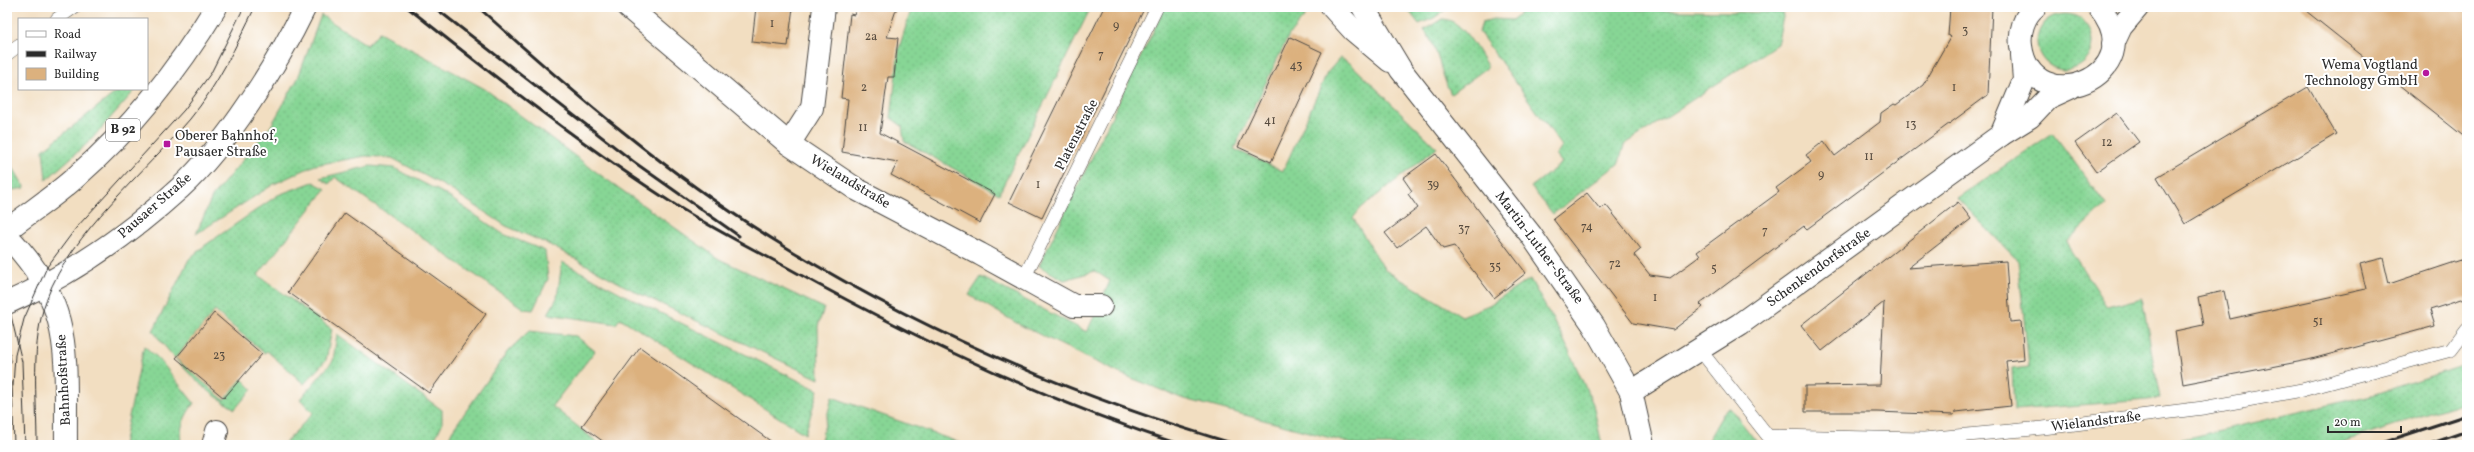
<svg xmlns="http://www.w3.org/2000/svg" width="2474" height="452" viewBox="0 0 2474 452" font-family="Vollkorn,serif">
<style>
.grass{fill:url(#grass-dots);stroke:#598060}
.building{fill:#dcb17e}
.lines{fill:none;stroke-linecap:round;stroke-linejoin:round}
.service-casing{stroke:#494642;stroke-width:14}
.minor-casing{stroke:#494642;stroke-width:24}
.tertiary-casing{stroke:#494642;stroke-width:24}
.secondary-casing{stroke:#494642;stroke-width:24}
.primary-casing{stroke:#494642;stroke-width:24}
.service{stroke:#fff;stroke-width:13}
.minor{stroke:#fff;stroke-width:22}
.tertiary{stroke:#fff;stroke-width:22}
.secondary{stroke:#fff;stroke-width:22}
.primary{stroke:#fff;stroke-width:22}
.tram{stroke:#2b2b2b;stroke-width:1}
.rail{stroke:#2b2b2b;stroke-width:3}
.poi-dot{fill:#b5179e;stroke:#fff;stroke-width:1.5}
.labels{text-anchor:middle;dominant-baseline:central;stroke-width:4;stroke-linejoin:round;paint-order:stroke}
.number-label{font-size:12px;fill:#574c40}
.shield{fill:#fff;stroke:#6b6b6b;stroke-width:1}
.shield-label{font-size:13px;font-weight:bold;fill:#2b2b2b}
.poi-label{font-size:14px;fill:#2b2b2b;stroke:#fff;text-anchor:end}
.street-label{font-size:14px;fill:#2b2b2b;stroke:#fff}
</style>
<defs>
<pattern id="grass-dots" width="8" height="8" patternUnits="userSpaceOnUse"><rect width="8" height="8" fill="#87d695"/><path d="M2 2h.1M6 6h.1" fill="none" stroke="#75b881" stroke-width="1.8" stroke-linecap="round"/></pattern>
</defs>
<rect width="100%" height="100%" fill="#fff"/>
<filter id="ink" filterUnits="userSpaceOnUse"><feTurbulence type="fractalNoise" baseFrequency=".025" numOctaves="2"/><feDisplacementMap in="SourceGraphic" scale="8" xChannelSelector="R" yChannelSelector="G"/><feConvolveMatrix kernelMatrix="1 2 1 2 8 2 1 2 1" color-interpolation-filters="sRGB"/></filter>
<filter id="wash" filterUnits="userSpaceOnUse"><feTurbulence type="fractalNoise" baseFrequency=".012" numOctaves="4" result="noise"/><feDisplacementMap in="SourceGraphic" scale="16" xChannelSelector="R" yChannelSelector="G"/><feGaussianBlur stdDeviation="0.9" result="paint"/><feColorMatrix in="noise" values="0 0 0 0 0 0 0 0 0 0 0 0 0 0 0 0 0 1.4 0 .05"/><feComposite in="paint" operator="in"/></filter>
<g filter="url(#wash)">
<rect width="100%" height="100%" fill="#f2dec1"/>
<g class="grass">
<path d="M912 7H1091L999 194 904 141 902 126 891 118 899 48Z"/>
<path d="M1165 7H1300L1306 15 1289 35 1234 149 1283 171 1327 73 1340 58 1350 63 1437 148 1361 208 1353 218 1385 270 1462 316 1489 305 1530 279 1562 336 1593 404 1602 445H1357L1181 398 1119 373 1020 325 969 295 981 277 1087 332 1110 281 1095 271 1064 280 1039 266Z"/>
<path d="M1406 7H1449L1434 18 1419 24Z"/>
<path d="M1523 7H1636V10L1784 13 1777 44 1624 145 1619 163 1553 214 1531 187 1562 163 1556 155 1562 146 1479 32 1482 22 1493 19 1512 20 1522 12Z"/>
<circle cx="2065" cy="42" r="28"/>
<path d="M321 15 367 45 379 32 485 89 599 174 719 259 824 308 818 326 819 379 636 292 550 245 506 226 448 188 392 158 366 156 315 165 274 184 196 234 212 197 271 126 298 78Z"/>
<path d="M1442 19C1463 19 1477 51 1488 67L1451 94C1440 74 1439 48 1424 30Z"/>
<path d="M120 89H136L90 141 46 180 43 150Z"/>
<path d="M2053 133 2106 205 2066 243 2107 307 2142 298 2160 399 2014 410 2012 369 2029 367 2018 261 1957 198Z"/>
<path d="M7 162H10L25 188 7 191Z"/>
<path d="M370 166 394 168 443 193 503 234 545 251 548 279 533 310 524 309 335 177 329 184 320 178Z"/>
<path d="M313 182 326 189 258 275 332 329 326 360 304 384 267 351 264 353 215 311 175 358 224 400 242 379 252 389 235 409C202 390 176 362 153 331L189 259 204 246 278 195Z"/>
<path d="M562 262 634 300 818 390 805 434 620 318 616 324 548 314 557 298Z"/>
<path d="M529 331 576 336 595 351 552 406 601 445H530L527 442 524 445H446L452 431 508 351Z"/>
<path d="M337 334 442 410V424L432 445H283L313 413 300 399 333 361Z"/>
<path d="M144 346 159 359 194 403C184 417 179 428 181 445H123Z"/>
<path d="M2467 364V401L2333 445H2157L2376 394Z"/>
<path d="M832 397 966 445H830L821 440Z"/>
<path d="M1730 408 1759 445H1705L1726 409Z"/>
</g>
<g id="blocks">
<g class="building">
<path d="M756 7H793L788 46 752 42Z"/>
<path d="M857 7H897L887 37 898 38 894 77H888L880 133 995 194 980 223 891 175 898 162 842 152 848 99 841 98 850 14 854 15Z"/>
<path d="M1104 7H1145L1042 218 1009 202Z"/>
<path d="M1950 7H1992L1988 95 1807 229 1804 226 1700 304 1703 307 1673 330 1633 323 1553 219 1587 193 1600 209 1606 205 1641 249 1634 255 1650 275 1670 278 1700 256 1697 252 1779 192 1776 188 1811 162 1806 155 1824 141 1835 156 1880 122 1881 113 1894 104 1896 105 1923 85 1951 36H1948Z"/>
<path d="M2301 7H2467V139Z"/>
<path d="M1290 37 1322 52 1271 162 1238 147Z"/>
<path d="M2308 87 2336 134 2185 224 2157 177Z"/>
<path d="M2117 113 2139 142 2096 172 2075 143Z"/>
<path d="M1436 154 1526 273 1494 298 1454 246 1443 249 1426 226 1397 248 1385 233 1418 208 1408 194 1412 191 1403 178Z"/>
<path d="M1958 202 1971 219 1908 268 2006 261 2010 322 2021 321 2024 359 2006 361 2011 406 1955 412 1954 415 1877 412H1805V386L1880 385 1884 302 1822 351 1801 325Z"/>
<path d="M345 213 486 314 429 393 288 292Z"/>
<path d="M2383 258 2389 284 2467 258V298L2430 310 2435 326 2308 360 2183 384 2175 331 2203 325 2198 297 2224 291 2230 319 2366 289 2360 264Z"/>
<path d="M214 313 262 354 224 398 176 358Z"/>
<path d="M640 347 695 387 776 445H608L582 426Z"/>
</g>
</g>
</g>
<g filter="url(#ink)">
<use href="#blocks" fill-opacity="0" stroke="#494642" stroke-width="1"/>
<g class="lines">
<defs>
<g id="service">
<path d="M57 19 74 7"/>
<path d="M7 54 19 45"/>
<path d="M1024 278 1157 7"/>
<path d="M1700 350 1768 436 1924 439 2043 428 2203 408 2302 390 2451 350 2467 329"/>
</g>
<g id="minor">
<path d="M628 7 789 144 856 189 980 254 1074 306H1101"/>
<path d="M2113 44 2121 27 2138 7"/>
<path d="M789 144 812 108 824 7"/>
<path d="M213 445 217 431"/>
</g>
<g id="tertiary">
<path d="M2035 7C2024 16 2019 32 2021 46 2031 124 2156 76 2099 7"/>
<path d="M2001 135 2024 80 2022 55"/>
<path d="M7 236C75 305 65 356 66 445"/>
<path d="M1631 392 1740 324 2001 135 2030 117 2048 98 2072 87"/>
</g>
<g id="secondary">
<path d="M1332 7 1353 30 1390 61"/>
<path d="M1363 7 1401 70 1531 235 1594 326 1631 392 1643 445"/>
</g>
<g id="primary">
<path d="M7 230C30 212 55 196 77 176 132 128 178 70 216 7"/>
<path d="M7 303C71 275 128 235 180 188 226 146 278 63 305 7"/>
</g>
</defs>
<use href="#service" class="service-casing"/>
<use href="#minor" class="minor-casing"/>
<use href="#tertiary" class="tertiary-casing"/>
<use href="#secondary" class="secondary-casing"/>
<use href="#primary" class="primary-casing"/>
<use href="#service" class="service"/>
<use href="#minor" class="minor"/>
<use href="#tertiary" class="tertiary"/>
<use href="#secondary" class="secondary"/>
<use href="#primary" class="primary"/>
<g class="tram">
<path d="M7 299 22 362 25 445"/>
<path d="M7 336 11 362"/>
<path d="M12 382 14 445"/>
<path d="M13 386 15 355 24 319 47 267 76 228 184 110 211 73 244 7"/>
<path d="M37 445C37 397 30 343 47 298 71 233 145 172 190 119 218 85 236 46 255 7"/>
</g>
<g class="rail">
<path d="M407 7C490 73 574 139 663 197 703 224 746 245 788 268 914 338 1044 400 1181 445"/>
<path d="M434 7 634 162 739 236"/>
<path d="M478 7C572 92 670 176 779 243 922 331 1077 398 1238 445"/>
<path d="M2375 445 2467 415"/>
<path d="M2427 445 2467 431"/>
</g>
</g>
</g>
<g class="poi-dot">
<circle cx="2426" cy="73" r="4"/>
<rect x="163" y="140" width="8" height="8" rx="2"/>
</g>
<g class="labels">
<g class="number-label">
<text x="772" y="24">1</text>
<text x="1116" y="26">9</text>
<text x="1965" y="31">3</text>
<text x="871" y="37">2a</text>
<text x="1101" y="55">7</text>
<text x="1296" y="66">43</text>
<text x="864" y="88">2</text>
<text x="1954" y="88">1</text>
<text x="1270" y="121">41</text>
<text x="1911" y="125">13</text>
<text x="863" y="128">11</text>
<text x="2107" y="143">12</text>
<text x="1869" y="157">11</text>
<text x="1821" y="175">9</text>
<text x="1038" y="185">1</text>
<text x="1433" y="185">39</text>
<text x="1587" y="227">74</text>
<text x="1464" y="229">37</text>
<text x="1765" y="231">7</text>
<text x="1615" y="264">72</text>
<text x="1495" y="267">35</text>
<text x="1714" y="269">5</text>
<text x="1655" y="298">1</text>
<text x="2318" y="322">51</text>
<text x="219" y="356">23</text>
</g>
<rect class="shield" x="106" y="119" width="34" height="22" rx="3"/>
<g class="shield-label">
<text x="123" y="130">B 92</text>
</g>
<g class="poi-label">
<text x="2418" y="65">Wema Vogtland<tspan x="2418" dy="16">Technology GmbH</tspan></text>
<text x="175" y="136" text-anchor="start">Oberer Bahnhof,<tspan x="175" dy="16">Pausaer Straße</tspan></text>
</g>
<g class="street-label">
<text transform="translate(1077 135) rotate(-63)">Platenstraße</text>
<text transform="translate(850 182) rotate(31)">Wielandstraße</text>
<text transform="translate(155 206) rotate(-41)">Pausaer Straße</text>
<text transform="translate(1539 248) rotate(53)">Martin-Luther-Straße</text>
<text transform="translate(1819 268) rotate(-36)">Schenkendorfstraße</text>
<text transform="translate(64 380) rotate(-93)">Bahnhofstraße</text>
<text transform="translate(2096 422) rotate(-7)">Wielandstraße</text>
</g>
</g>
<rect width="2474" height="452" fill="none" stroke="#fff" stroke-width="24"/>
<rect x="18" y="18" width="130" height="72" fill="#ffffff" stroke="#aaaaaa"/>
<rect x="26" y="31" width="20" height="6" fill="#ffffff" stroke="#aaaaaa"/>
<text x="54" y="38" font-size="12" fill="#2b2b2b">Road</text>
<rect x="26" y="51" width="20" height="6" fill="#2b2b2b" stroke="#aaaaaa"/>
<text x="54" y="58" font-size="12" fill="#2b2b2b">Railway</text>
<rect x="26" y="68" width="20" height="12" fill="#dcb17e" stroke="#aaaaaa"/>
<text x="54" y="78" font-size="12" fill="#2b2b2b">Building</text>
<path d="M2328 426v6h73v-6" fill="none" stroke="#2b2b2b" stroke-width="2"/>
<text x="2334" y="426" font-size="12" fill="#2b2b2b" stroke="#ffffff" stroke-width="3" paint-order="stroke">20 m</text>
</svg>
